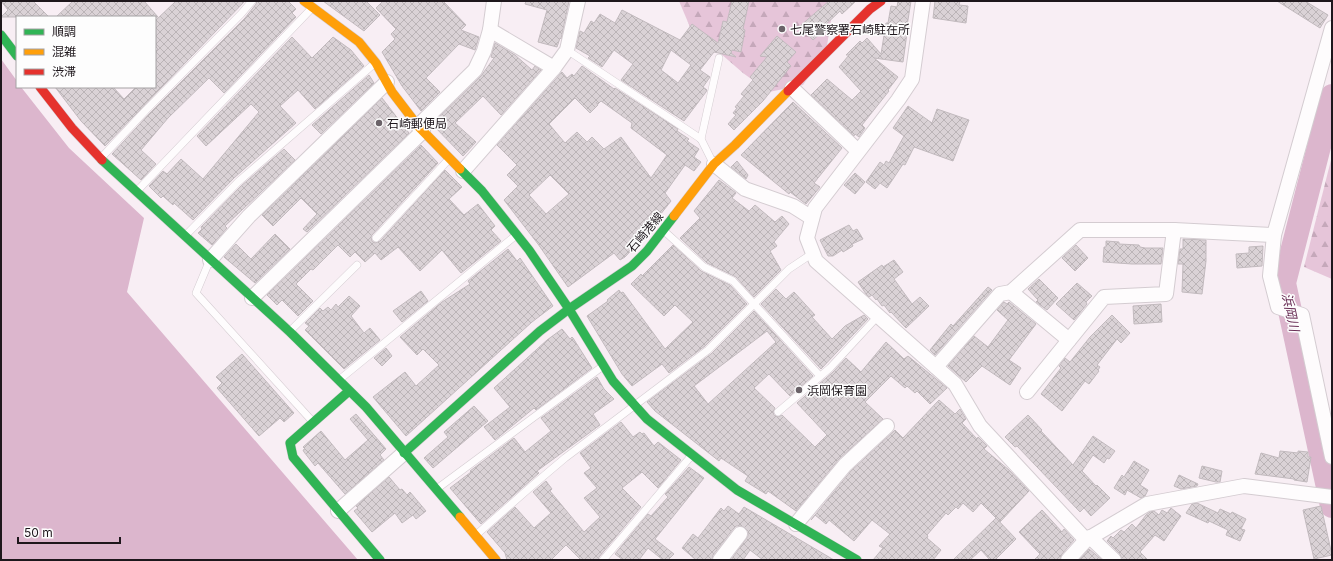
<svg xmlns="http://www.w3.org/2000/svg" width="1333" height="561" viewBox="0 0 1333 561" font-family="Inter,'Noto Sans JP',sans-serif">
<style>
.forest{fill:url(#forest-firs)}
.water{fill:#dcb6cd}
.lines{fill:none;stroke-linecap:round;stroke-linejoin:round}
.river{stroke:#dcb6cd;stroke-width:24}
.building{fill:url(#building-cross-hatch);stroke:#c2babe;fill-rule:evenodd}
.lane-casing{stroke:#d4ccd1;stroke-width:8}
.street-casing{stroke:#d4ccd1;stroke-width:16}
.fast-casing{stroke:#d4ccd1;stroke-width:10}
.slow-casing{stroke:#d4ccd1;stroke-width:10}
.jam-casing{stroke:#d4ccd1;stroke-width:10}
.lane{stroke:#fefcfd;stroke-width:7}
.street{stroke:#fefcfd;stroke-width:14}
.fast{stroke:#30b455;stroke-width:9}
.slow{stroke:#ff9f0a;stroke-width:9}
.jam{stroke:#e5322d;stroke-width:9}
.poi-dot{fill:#6a6268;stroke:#fdfdfd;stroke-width:1.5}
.labels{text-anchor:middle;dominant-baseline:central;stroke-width:3;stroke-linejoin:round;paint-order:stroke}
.poi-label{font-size:12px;fill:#1e171c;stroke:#fdfdfd;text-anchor:start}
.street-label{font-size:12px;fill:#1e171c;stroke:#fdfdfd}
.water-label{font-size:13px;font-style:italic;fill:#682c54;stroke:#fdfdfd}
</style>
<defs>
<pattern id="forest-firs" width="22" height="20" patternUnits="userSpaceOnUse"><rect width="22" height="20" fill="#e6c5d9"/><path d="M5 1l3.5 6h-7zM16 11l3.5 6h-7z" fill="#c5a8ba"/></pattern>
<pattern id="building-cross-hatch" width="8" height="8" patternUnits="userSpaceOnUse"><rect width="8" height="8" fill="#dad2d6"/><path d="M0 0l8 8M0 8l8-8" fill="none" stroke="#bbb4b7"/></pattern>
</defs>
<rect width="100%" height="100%" fill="#f8eef4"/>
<g class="forest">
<path d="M679 1H834L826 52 803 85 769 92 743 73 690 27Z"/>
<path d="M1332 156V279L1304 267Z"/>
</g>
<path class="water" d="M1 59 17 81V87H21L69 148 144 218 127 292 358 560H1Z"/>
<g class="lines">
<path class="river" d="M1332 96 1284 283 1332 506"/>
</g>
<g class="building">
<path d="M1 1H33L49 17H1L8 10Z"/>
<path d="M73 1H144L158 17H56Z"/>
<path d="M176 1H245L105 146 81 121 55 87H113L124 99 136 87H155V52L158 49 155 46V21Z"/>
<path d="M257 1H288L296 9 292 13 296 17 224 93 209 78 168 118 141 150 156 164 141 180 112 154 150 113 245 18 256 4Z"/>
<path d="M323 1H366L380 15 364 31Z"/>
<path d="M383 1H443L466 25 461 30 479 37 475 50 459 44 426 78 440 92 421 111 402 86 382 52 395 39 391 34 396 29 376 8Z"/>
<path d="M526 1H569L561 39 560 38 557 47 538 42 547 10 525 4Z"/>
<path d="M732 1H749L743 29 745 30 741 52 732 50 731 53 736 57 714 52 700 70 710 77 703 87 707 90 706 92 684 121 621 80 633 64 614 50 602 67 588 58 590 56 576 48 580 31 584 33 591 21 594 23 600 14 615 23 622 10 680 40 692 24 718 43 723 21 727 22ZM671 50 691 65 678 83 661 70Z"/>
<path d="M829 1H856L842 14 840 11 821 29 823 31 813 40 800 26Z"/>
<path d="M898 1H911L907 26H908L903 62 874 58 898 77 888 90 889 91 862 125 865 128 859 137 855 134 854 136 811 95 827 79 852 100 861 91 839 67 849 55H846L860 41 862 43 867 38 881 54 886 23H888L891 6 897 7Z"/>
<path d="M935 1H960L959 5 968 6 966 23 933 18Z"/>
<path d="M1277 1H1305L1328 15 1320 28Z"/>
<path d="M777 36 796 52 787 62 791 66 763 101 734 130 728 124 736 115 733 113 737 108 735 107 744 96 741 94 753 80 750 77 767 57 760 56Z"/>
<path d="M292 37 312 58 333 37 351 50 364 66 315 109 298 90 280 106 296 123 234 178 193 220 174 203 173 205 163 196 161 198 149 186 163 171 167 174 181 159 203 179 259 112 251 104 206 146 197 136Z"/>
<path d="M495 43 515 55 532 70 535 66 541 70 501 115 483 96 455 123 476 142 463 156 432 124 481 76 494 58 491 57Z"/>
<path d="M582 66 614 89 615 88 678 129 677 131 689 139 687 141 699 149 694 157 701 162 694 171 685 165 665 193 671 201 638 243 625 257 620 260 614 253 568 287 538 244 504 200 518 186 507 175 517 165 497 145 562 72 567 78 572 74 574 76ZM575 98 590 113 598 105 596 102 598 104 601 101 632 123 631 128 667 155 651 178 621 137 604 149 592 137 587 142 577 132 565 143 549 124ZM550 175 569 194 546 214 529 195Z"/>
<path d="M369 75 374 83 321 134 312 125Z"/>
<path d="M382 98 409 133 307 232 303 229 317 214 301 198 273 226 262 215Z"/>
<path d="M793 102 842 148 814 183 820 187 806 204 790 192 789 194 741 155Z"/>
<path d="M908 106 932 123 937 109 969 120 953 161 914 147 905 165 903 164 887 188 880 183 875 189 866 182 880 162 884 165 886 161 889 163 904 136 893 128Z"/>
<path d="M421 145 438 163 372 235 371 237 372 241 375 243 380 241 445 170 462 187 449 199 464 215 478 204 495 226 491 230 501 241 461 273 442 250 420 271 398 247 381 260 375 253 365 262 355 252 350 257 338 245 313 270 311 269 296 284 313 301 298 316 282 300 277 305 267 295Z"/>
<path d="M284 149 295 160 225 226 227 228 212 245 198 233 202 229 201 227 241 186Z"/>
<path d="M737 161 748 175 746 179 731 167Z"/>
<path d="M855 173 865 182 855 194 844 185Z"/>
<path d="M719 180 736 193 732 198 749 211 755 205 775 222 782 216 789 224 774 242 777 246 770 251 781 270 754 297 736 277 707 263 680 238 700 218 694 211Z"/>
<path d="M849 225 853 231 857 229 863 239 852 244 853 246 843 252 842 250 833 256H828L820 240Z"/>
<path d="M275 234 290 249 255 283 224 257 236 244 251 259Z"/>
<path d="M1183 239 1206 240V261L1202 294 1182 292 1183 264H1178L1180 249H1183Z"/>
<path d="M1106 241 1119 242V244L1139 245 1140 247 1145 248H1163L1161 264H1132L1103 262 1104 247H1106Z"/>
<path d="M673 245 701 271 730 285 747 304 705 346 669 373 662 364 632 386 622 374 587 316 608 301 607 300 619 290 621 293 623 292 665 349 693 322 675 305 664 316 631 284 641 274 642 276Z"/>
<path d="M1076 245 1088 258 1075 271 1062 258Z"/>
<path d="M1263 246 1262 266 1237 268 1236 254 1249 253V247Z"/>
<path d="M508 249 517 261 520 258 553 306 532 322 406 436 373 397 405 372 416 386 439 365 423 349 417 355 400 337 442 302 470 284 468 281Z"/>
<path d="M894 260 903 272 894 279 912 304 920 297 929 306 906 328 891 312 890 313 884 305 882 306 877 299 876 300 872 295 869 297 866 294 858 282 882 265 883 267Z"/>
<path d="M1039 279 1058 298 1047 310 1036 302 1038 300 1028 289Z"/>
<path d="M1077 283 1092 296 1086 302 1087 304 1074 320 1056 304Z"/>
<path d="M988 287 992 290 935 355 930 350 951 324 953 326Z"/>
<path d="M776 289 786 299 794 292 815 315 812 317 832 339 845 326 864 315 868 319 821 369 761 304Z"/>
<path d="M421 291 428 301 402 322 393 311Z"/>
<path d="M349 296 360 306 351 316 364 333 370 328 380 340 344 369 305 330 309 326 305 323 320 308 323 311 328 307 331 310 336 304 338 307Z"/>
<path d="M1004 302 1007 304 1009 302 1036 324 1009 360 1021 368 1010 385 982 366 966 382 948 366 974 336 988 347 1008 320 997 310Z"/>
<path d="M1161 304 1162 322 1134 324 1133 306Z"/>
<path d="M754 311 813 376 790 396 769 374 754 388 775 408 773 412 774 415 778 417 782 415 815 447 827 435 797 403 833 372 846 358 861 372 886 342 904 359 908 356 947 388 930 404 917 391 915 393 907 386 905 388 891 376 865 402 883 419 839 459 796 511 768 491 766 494 745 481 748 476 721 458 719 461 655 411 647 402 711 354ZM767 331 776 342 708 404 694 386Z"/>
<path d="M1112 315 1130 333 1121 343 1117 339 1097 365 1100 367 1098 370 1099 371 1089 384 1085 381 1062 411 1041 394 1061 368 1059 366 1065 358 1070 362 1090 337Z"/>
<path d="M562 329 570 339 572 337 573 338 592 368 536 410 534 408 495 440 484 427 510 407 494 388 547 340Z"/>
<path d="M386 348 392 356 382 366 374 358Z"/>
<path d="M242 354 294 413 284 422 280 418 259 436 217 388 222 383 216 377Z"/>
<path d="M597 377 604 389 614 399 593 414 600 425 537 471 539 473 481 524 450 488 471 472 470 471 514 438 525 452 551 431 541 418Z"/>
<path d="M939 400 955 414 960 409 966 419 962 423 977 439 978 437 987 446 984 449 1009 470 1029 491 1000 522 981 503 973 512 963 503 958 509 956 507 948 515 946 513 927 535 928 536 927 538 941 550 933 560H873L883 548 879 546 890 534 872 520 854 541 829 520 826 524 815 515 811 520 851 471 895 430 903 438Z"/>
<path d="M474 406 488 421 433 468 424 458 448 437 444 432Z"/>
<path d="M356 414 386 449 380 455 384 460 345 494 318 463 315 466 304 452 303 450 305 449 303 447 321 431 345 460 368 440 350 419Z"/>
<path d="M1028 415 1042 430 1041 431 1073 465 1093 436 1115 451 1109 459 1107 458 1104 463 1093 455 1082 471 1096 486 1097 485 1110 498 1091 516 1084 508 1080 512 1017 446 1015 447 1005 437Z"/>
<path d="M621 422 633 437 640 432 642 434 644 433 654 446 658 442 681 460 658 488 642 472 622 488 641 507 599 557 598 560H581L566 545 551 560H507L505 553 487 532 515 507 534 528 551 513 533 492 546 481 552 489 550 491 584 532 600 517 584 498 597 488 584 473 591 468 580 453Z"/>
<path d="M1280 451 1298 453V451L1308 452V457H1311L1307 482 1294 480V479L1255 474 1261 453 1279 458Z"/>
<path d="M1134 461 1149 470 1140 485 1148 490 1145 496 1141 498 1127 490 1125 495 1114 488 1122 475 1124 477Z"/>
<path d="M1202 466 1222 471 1220 482H1216L1199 478Z"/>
<path d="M689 467 704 478 655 539 674 554 668 560H663L648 548 639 560H623L615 554 648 514 651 516 668 497 665 494Z"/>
<path d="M1179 475 1198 484 1197 486 1181 489 1174 486Z"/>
<path d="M389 477 400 490 402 489 407 495 410 492 426 511 416 519 413 515 402 523 395 513 372 532 354 511 358 508 356 506Z"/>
<path d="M1197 503 1218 513 1220 509 1231 514 1232 512 1246 519 1241 529 1245 530 1240 541 1226 535 1228 530 1209 521 1208 523 1186 513 1192 504Z"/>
<path d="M728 506 739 514 744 507 834 560H763L750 550 743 560H731L748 536V531L745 528 741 526H736L733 529 713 555 712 560H696L682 548 693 534 698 538 721 508 724 511Z"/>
<path d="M1321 506 1332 555 1314 559 1303 510Z"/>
<path d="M1171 508 1181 516 1164 541 1155 535 1140 552 1148 560H1122L1120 554 1107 541 1111 536 1113 538 1121 530 1124 532 1132 524 1136 528 1146 515 1150 512 1154 511 1159 515 1162 510 1167 513Z"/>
<path d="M1042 510 1062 532 1064 529 1074 540 1062 554 1060 560H1034L1040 554 1019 532Z"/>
<path d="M996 518 1016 539 995 560H990L981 550 970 560H953Z"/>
<path d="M1089 549 1095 554 1102 560H1079Z"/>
</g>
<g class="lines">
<defs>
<g id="lane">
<path d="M567 50 701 139 713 163"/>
<path d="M701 139 719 58"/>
<path d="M101 158 146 110 241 14 252 1"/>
<path d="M137 191 312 8"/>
<path d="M663 230 704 267 733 281 820 376"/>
<path d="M186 235 238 182 375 63"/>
<path d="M376 238 449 159"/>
<path d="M209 262 196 293 313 422"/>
<path d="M290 331 357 265"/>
<path d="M339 380 515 236"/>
<path d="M778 412 830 368 878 316"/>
<path d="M438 488 603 366"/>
<path d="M476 535 533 485 565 458 708 350 789 269 813 253"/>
<path d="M603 560 692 455"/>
</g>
<g id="street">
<path d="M923 1 912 79 898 100 815 208 807 238 816 261 955 384 980 426 1086 540"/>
<path d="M1332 28 1274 235 1270 276 1278 307 1302 315 1332 457"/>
<path d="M490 30 554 68"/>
<path d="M792 88 858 151"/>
<path d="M418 126 475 70 484 51 490 30 494 1"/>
<path d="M714 164 745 189 793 206 812 218"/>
<path d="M463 171 554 68 567 50 578 1"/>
<path d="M210 260 249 216 387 82"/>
<path d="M1011 292 1069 340"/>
<path d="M252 298 423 131"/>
<path d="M936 367 1000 294 1011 292 1080 230H1174L1274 235"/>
<path d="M1027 392 1104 297 1166 294 1174 230"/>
<path d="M338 511 404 453"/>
<path d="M796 524 845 465 887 426"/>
<path d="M1090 537 1114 560"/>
<path d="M720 560 740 534"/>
<path d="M1068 560 1086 540 1147 504 1244 486 1332 497"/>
</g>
<g id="fast">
<path d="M1 35 17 56"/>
<path d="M102 160 290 332 366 407 460 517"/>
<path d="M460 169 482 191 529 250 569 309 613 381 647 419 737 490 857 560"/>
<path d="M349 391 290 443 293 457 380 560"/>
<path d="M404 453 540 331 569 309 632 266 647 251 674 216"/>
</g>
<g id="slow">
<path d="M304 1 359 42 376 63 392 92 418 126 460 169"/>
<path d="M674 216 714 164 735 145 788 91"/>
<path d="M460 517 496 560"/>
</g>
<g id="jam">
<path d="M40 87 72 128 102 160"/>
<path d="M788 91 870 9 881 1"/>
</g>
</defs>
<use href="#lane" class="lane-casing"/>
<use href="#street" class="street-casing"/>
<use href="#fast" class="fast-casing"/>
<use href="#slow" class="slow-casing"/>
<use href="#jam" class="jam-casing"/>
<use href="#lane" class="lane"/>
<use href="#street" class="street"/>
<use href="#fast" class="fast"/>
<use href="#slow" class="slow"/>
<use href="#jam" class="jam"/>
</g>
<g class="poi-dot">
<circle cx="782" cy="29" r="4"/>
<circle cx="379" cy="123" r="4"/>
<circle cx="799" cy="390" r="4"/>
</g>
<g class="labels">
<g class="poi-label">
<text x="790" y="29">七尾警察署石崎駐在所</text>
<text x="387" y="123">石崎郵便局</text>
<text x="807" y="390">浜岡保育園</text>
</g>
<g class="street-label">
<text transform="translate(645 232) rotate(-50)">石崎港線</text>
</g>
<g class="water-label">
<text transform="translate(1291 312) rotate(78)">浜岡川</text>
</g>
</g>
<rect width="1333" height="561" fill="none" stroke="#1e171c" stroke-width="4"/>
<rect x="16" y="16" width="140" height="72" fill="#fdfdfd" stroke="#a4a1a3"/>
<rect x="24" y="29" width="20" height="6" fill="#30b455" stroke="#a4a1a3"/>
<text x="52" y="36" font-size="12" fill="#1e171c">順調</text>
<rect x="24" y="49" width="20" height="6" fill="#ff9f0a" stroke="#a4a1a3"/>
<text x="52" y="56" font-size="12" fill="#1e171c">混雑</text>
<rect x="24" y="69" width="20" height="6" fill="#e5322d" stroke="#a4a1a3"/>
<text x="52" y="76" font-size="12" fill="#1e171c">渋滞</text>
<path d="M18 537v6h102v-6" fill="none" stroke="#1e171c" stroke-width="2"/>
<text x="24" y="537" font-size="12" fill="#1e171c" stroke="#fdfdfd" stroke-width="3" paint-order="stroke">50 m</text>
</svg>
